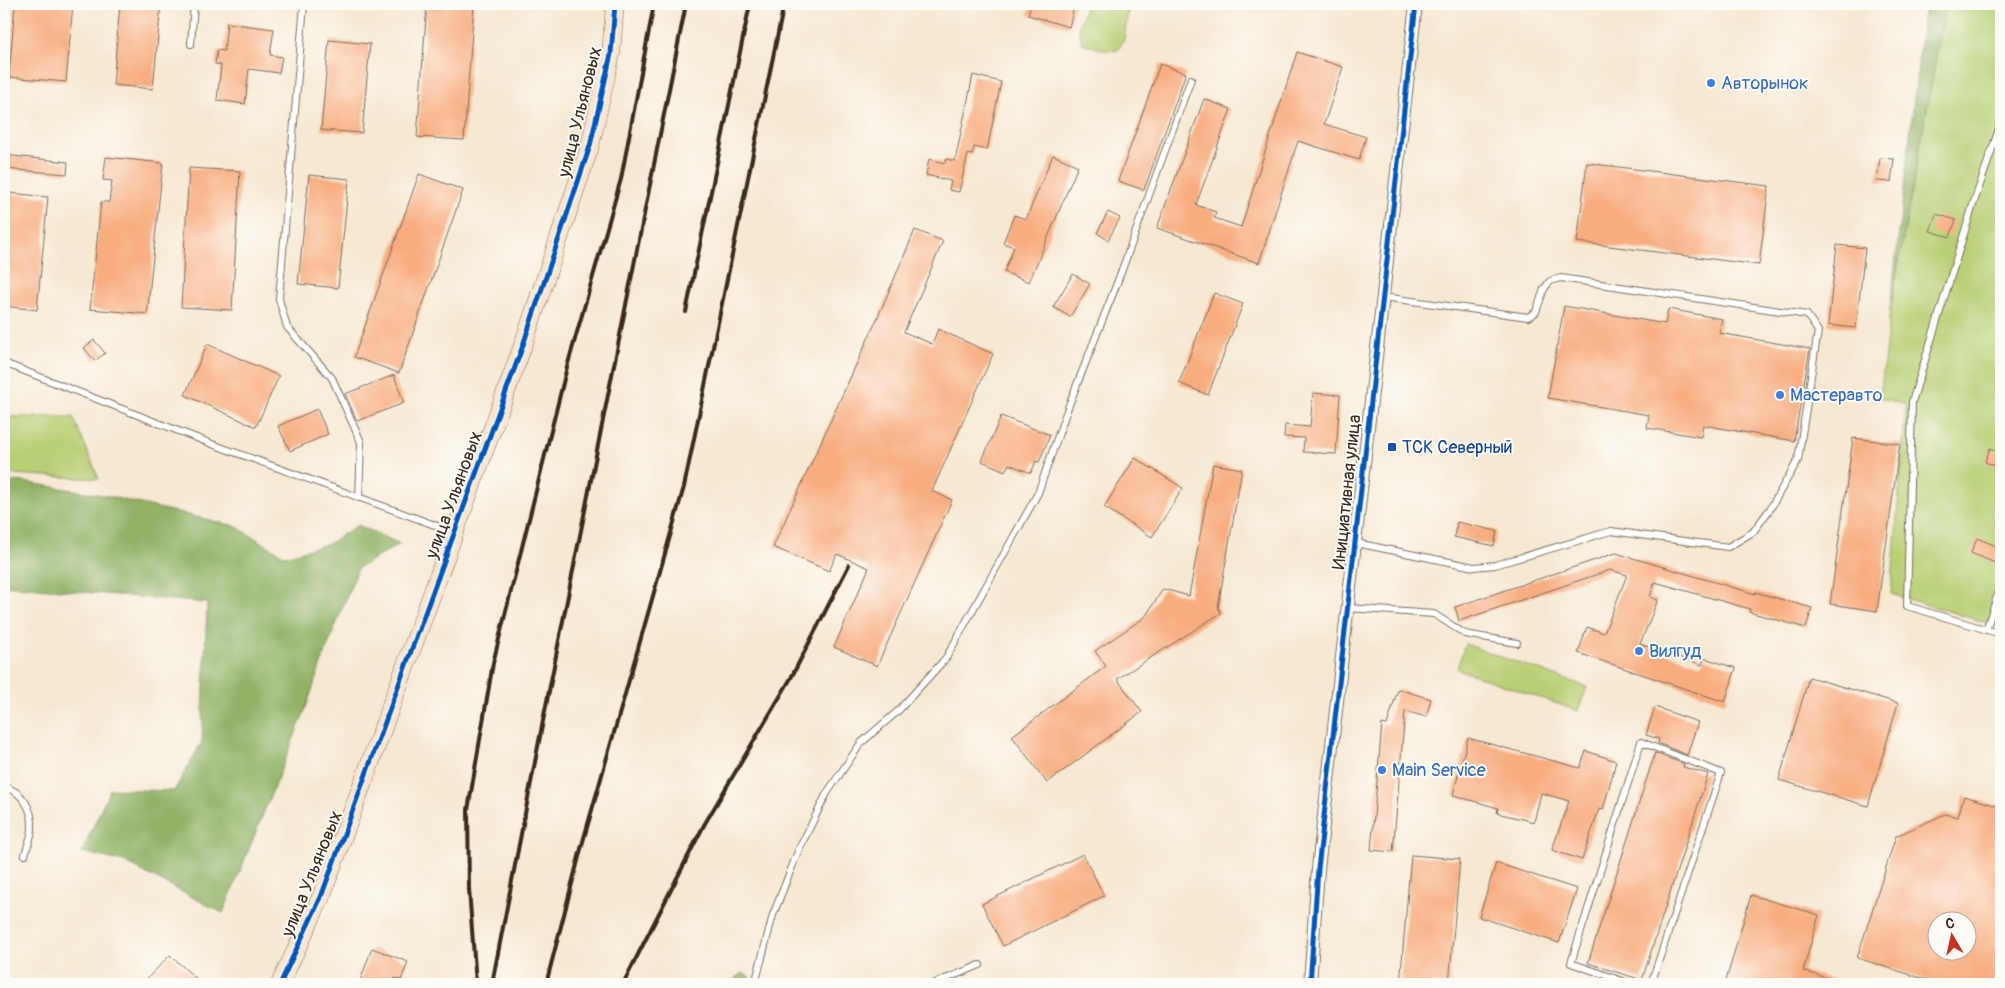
<svg xmlns="http://www.w3.org/2000/svg" width="2005" height="988" viewBox="0 0 2005 988" font-family="Pangolin,sans-serif">
<style>
.green{fill:#b8cf74;stroke:#7a7c49}
.forest{fill:#92b266;stroke:#666e42}
.building{fill:#f8ad80;fill-rule:evenodd}
.lines{fill:none;stroke-linecap:round;stroke-linejoin:round}
.lane-casing{stroke:#7c6c5d;stroke-width:8}
.street-casing{stroke:#7c6c5d;stroke-width:14}
.secondary-casing{stroke:#7c6c5d;stroke-width:19}
.lane{stroke:#fff;stroke-width:6}
.street{stroke:#fff;stroke-width:12}
.secondary{stroke:#fbe5cf;stroke-width:18}
.rail{stroke:#3b2a1e;stroke-width:4}
.cycleway-casing{stroke:#fdfcf7;stroke-width:8}
.cycleway{stroke:#0057b8;stroke-width:5}
.shop-dot{fill:#3f7fe0;stroke:#fdfcf7;stroke-width:2}
.transit-dot{fill:#1a4fb4;stroke:#fdfcf7;stroke-width:2}
.labels{text-anchor:middle;dominant-baseline:central;stroke-width:4;stroke-linejoin:round;paint-order:stroke}
.shop-label{font-size:18px;fill:#366cbe;stroke:#fdfcf7;text-anchor:start}
.street-label{font-size:18px;fill:#3b2a1e;stroke:#fdfcf7}
.transit-label{font-size:18px;fill:#164399;stroke:#fdfcf7;text-anchor:start}
</style>
<rect width="100%" height="100%" fill="#fdfcf7"/>
<filter id="ink" filterUnits="userSpaceOnUse"><feTurbulence type="fractalNoise" baseFrequency=".02" numOctaves="2"/><feDisplacementMap in="SourceGraphic" scale="10" xChannelSelector="R" yChannelSelector="G"/><feConvolveMatrix kernelMatrix="1 2 1 2 8 2 1 2 1" color-interpolation-filters="sRGB"/></filter>
<filter id="wash" filterUnits="userSpaceOnUse"><feTurbulence type="fractalNoise" baseFrequency=".0096" numOctaves="4" result="noise"/><feDisplacementMap in="SourceGraphic" scale="20" xChannelSelector="R" yChannelSelector="G"/><feGaussianBlur stdDeviation="1.12" result="paint"/><feColorMatrix in="noise" values="0 0 0 0 0 0 0 0 0 0 0 0 0 0 0 0 0 1.4 0 .05"/><feComposite in="paint" operator="in"/></filter>
<g filter="url(#wash)">
<rect width="100%" height="100%" fill="#f6e8d1"/>
<g class="green">
<path d="M1086 4H1129L1124 39 1118 50H1104L1082 43 1079 27Z"/>
<path d="M1946 4H2001V627L1891 594 1906 405 1880 398 1890 310Z"/>
<path d="M4 417H73L99 479 11 474 4 475Z"/>
<path d="M1465 644 1587 687 1578 711 1457 669Z"/>
</g>
<g class="forest">
<path d="M1925 4H1946L1890 310Z"/>
<path d="M17 481 103 495 235 526 285 556 328 544 358 525 400 544 358 568 325 653 304 713 223 913 124 862 82 852 110 789 174 791 202 742 207 603 4 585V484Z"/>
<path d="M742 973 749 976 748 984H734L735 978Z"/>
</g>
<g id="blocks">
<g class="building">
<path d="M15 4H73L66 82 9 77Z"/>
<path d="M120 4H161L153 89 113 85Z"/>
<path d="M427 4H474L464 140 417 137Z"/>
<path d="M1031 4H1075L1069 27 1028 15Z"/>
<path d="M227 23 274 29 270 55 282 57 279 73 249 69 245 104 217 100 221 65 215 64 217 50 224 51Z"/>
<path d="M329 40 370 44 362 133 321 130Z"/>
<path d="M1297 52 1343 67 1324 124 1366 137 1359 160 1298 141 1259 263 1157 228 1204 99 1231 109 1196 205 1216 212 1214 218 1241 227Z"/>
<path d="M1160 64 1186 73 1144 190 1118 181Z"/>
<path d="M973 75 1001 82 987 150 974 147 972 155 968 154 959 192 949 190 951 181 926 175 929 159 945 163 946 159 955 161Z"/>
<path d="M4 155 68 162 67 174 4 169Z"/>
<path d="M1053 155 1078 166 1029 282 1004 272 1014 247 1003 243 1014 215 1026 219Z"/>
<path d="M106 157 163 163 147 314 90 309 101 202H109L112 181 103 180Z"/>
<path d="M1880 158 1894 159 1891 182 1877 181Z"/>
<path d="M1587 163 1769 186 1759 265 1577 242Z"/>
<path d="M189 168 240 171 232 310 181 307Z"/>
<path d="M419 174 463 190 399 373 354 357Z"/>
<path d="M309 175 349 179 338 288 298 284Z"/>
<path d="M10 193 48 197 37 310 4 306V258Z"/>
<path d="M1108 212 1120 218 1108 240 1097 233Z"/>
<path d="M1936 214 1956 220 1950 237 1930 231Z"/>
<path d="M915 230 943 241 904 332 932 344 938 329 993 354 932 491 952 500 877 666 834 647 869 568 837 554 829 571 773 547 877 319Z"/>
<path d="M1837 245 1865 248 1856 328 1828 325Z"/>
<path d="M1073 274 1090 284 1070 317 1053 307Z"/>
<path d="M1214 293 1243 304 1208 395 1179 383Z"/>
<path d="M1564 306 1665 324 1668 309 1722 319 1719 333 1810 349 1794 441 1703 425 1701 437 1647 428 1649 415 1548 398Z"/>
<path d="M94 340 105 353 95 361 84 348Z"/>
<path d="M207 344 279 376 256 427 185 395Z"/>
<path d="M394 375 404 403 357 421 345 394Z"/>
<path d="M1313 393 1340 395 1336 454 1303 452 1304 438 1284 437 1285 425 1310 427Z"/>
<path d="M317 409 328 434 290 451 278 426Z"/>
<path d="M1001 416 1050 435 1039 462 1036 461 1031 473 1009 464 1005 471 982 461Z"/>
<path d="M1853 438 1900 444 1877 611 1830 604Z"/>
<path d="M1990 448 2001 453V468L1985 462Z"/>
<path d="M1135 458 1183 488 1152 537 1104 507Z"/>
<path d="M1213 464 1242 469 1218 607 1221 613 1117 679 1142 712 1047 783 1012 736 1106 666 1095 651 1145 617 1163 589 1189 596Z"/>
<path d="M1457 522 1497 531 1494 546 1454 537Z"/>
<path d="M1977 538 2001 548 1995 563 1971 553Z"/>
<path d="M1616 553 1755 594V592L1812 608 1806 628 1749 612 1750 609 1655 582 1650 597 1658 600 1640 644 1702 665 1704 658 1736 668 1725 702 1578 653 1587 627 1604 633 1627 575 1610 570 1459 621 1455 607Z"/>
<path d="M1809 677 1898 703 1868 806 1779 780Z"/>
<path d="M1398 689 1431 699 1426 717 1405 711 1393 852 1371 850 1382 724 1387 725Z"/>
<path d="M1655 707 1698 722 1687 755 1658 743 1659 739 1646 735Z"/>
<path d="M1468 738 1580 768 1586 751 1616 761 1603 810 1599 809 1582 860 1552 850 1569 801 1541 793 1534 822 1497 813 1498 808 1453 795Z"/>
<path d="M1655 753 1684 764 1683 767 1708 774 1642 980 1588 963Z"/>
<path d="M1964 796 2001 807V984H1940L1857 958 1896 836 1945 814 1958 817ZM1938 920H1968V950H1938Z"/>
<path d="M1083 854 1104 896 1003 946 982 904Z"/>
<path d="M1411 855 1460 859 1449 984H1400Z"/>
<path d="M1496 863 1577 889 1559 943 1479 917Z"/>
<path d="M1751 895 1819 915 1803 971 1837 981V984H1725Z"/>
<path d="M372 948 408 962 401 980 395 978 392 984H359Z"/>
<path d="M170 955 202 984H142Z"/>
</g>
</g>
</g>
<g filter="url(#ink)">
<use href="#blocks" fill-opacity="0" stroke="#7c6c5d" stroke-width="1"/>
<g class="lines">
<defs>
<g id="lane">
<path d="M304 4 279 299 287 327 332 378 361 442 359 498"/>
<path d="M191 44 194 4"/>
<path d="M2001 123 1972 208 1912 402 1907 606 2001 634"/>
<path d="M4 363 212 444 454 532"/>
<path d="M1356 543 1474 567 1495 565 1611 531 1728 547 1753 532 1770 509 1798 460 1818 331 1807 315 1561 278 1550 281 1544 289 1536 312 1528 317 1383 297"/>
<path d="M1348 608 1434 614 1465 634 1517 643"/>
<path d="M1986 630 2001 585"/>
<path d="M4 787C22 791 33 809 32 828 32 836 27 846 25 855"/>
<path d="M755 984 773 915 799 849 827 793 861 743 898 711 946 658 1038 493 1067 410 1119 278 1191 79"/>
<path d="M933 984 980 965"/>
<path d="M1631 984 1571 963 1641 742 1721 773 1651 984"/>
</g>
<path id="street" d="M1310 984 1318 869 1416 4"/>
<path id="secondary" d="M280 984 321 897 522 348 590 146 611 54 615 4"/>
</defs>
<use href="#lane" class="lane-casing"/>
<use href="#street" class="street-casing"/>
<use href="#secondary" class="secondary-casing"/>
<use href="#lane" class="lane"/>
<use href="#street" class="street"/>
<use href="#secondary" class="secondary"/>
<g class="rail">
<path d="M686 312 750 4"/>
<path d="M476 984 469 889 468 810 493 663 567 367 621 179 654 4"/>
<path d="M492 984 541 731 686 4"/>
<path d="M546 984 582 845 684 487 784 4"/>
<path d="M623 984 704 825 791 678 849 565"/>
</g>
<defs>
<g id="cycleway">
<path d="M280 984 321 897 522 348 590 146 611 54 615 4"/>
<path d="M1310 984 1318 869 1416 4"/>
</g>
</defs>
<use href="#cycleway" class="cycleway-casing"/>
<use href="#cycleway" class="cycleway"/>
</g>
</g>
<g class="shop-dot">
<circle cx="1711" cy="83" r="5"/>
<circle cx="1780" cy="395" r="5"/>
<circle cx="1639" cy="651" r="5"/>
<circle cx="1382" cy="770" r="5"/>
</g>
<rect class="transit-dot" x="1387" y="442" width="10" height="10" rx="2.5"/>
<g class="labels">
<g class="shop-label">
<text x="1721" y="83">Авторынок</text>
<text x="1790" y="395">Мастеравто</text>
<text x="1649" y="651">Вилгуд</text>
<text x="1392" y="770">Main Service</text>
</g>
<g class="street-label">
<text transform="translate(580 112) rotate(-76)">улица Ульяновых</text>
<text transform="translate(1347 492) rotate(-84)">Инициативная улица</text>
<text transform="translate(454 495) rotate(-70)">улица Ульяновых</text>
<text transform="translate(312 874) rotate(-68)">улица Ульяновых</text>
</g>
<g class="transit-label">
<text x="1402" y="447">ТСК Северный</text>
</g>
</g>
<rect width="2005" height="988" fill="none" stroke="#fdfcf7" stroke-width="20"/>
<g transform="translate(1952 936) rotate(351)"><circle r="24" fill="#fdfcf7" stroke="#afa8a0"/>
<path d="M0-4L9 19L0 12L-9 19Z" fill="#c8321e"/>
<text y="-8" font-size="14" font-weight="bold" text-anchor="middle" fill="#3b2a1e">С</text>
</g>
</svg>
